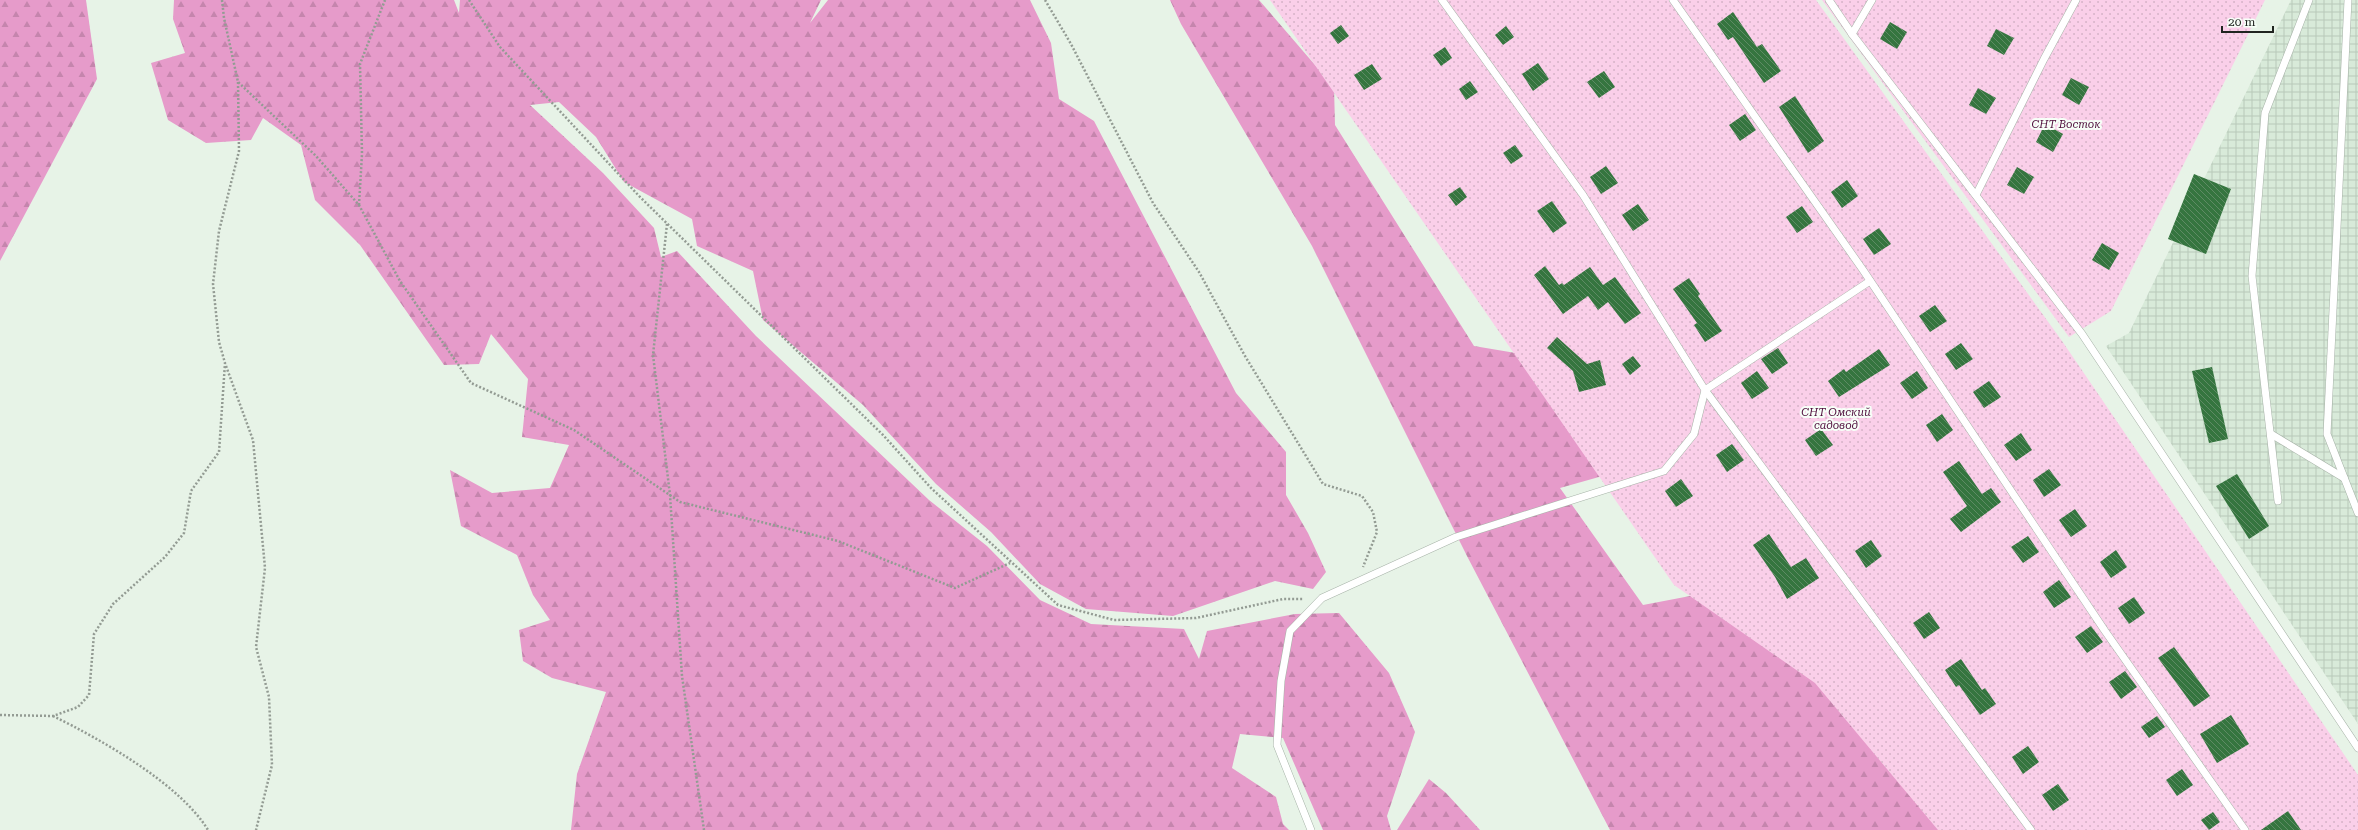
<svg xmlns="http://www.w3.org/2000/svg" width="2358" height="830" viewBox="0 0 2358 830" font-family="'Roboto Serif',serif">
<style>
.industrial{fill:url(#industrial-grid)}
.forest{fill:url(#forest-firs)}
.garden{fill:url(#garden-dots)}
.building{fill:url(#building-back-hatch)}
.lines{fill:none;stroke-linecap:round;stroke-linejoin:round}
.lane-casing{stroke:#a7b3a8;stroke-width:8}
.path{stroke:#939b93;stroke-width:2.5;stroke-dasharray:2 2;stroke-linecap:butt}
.lane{stroke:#fff;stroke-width:7}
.labels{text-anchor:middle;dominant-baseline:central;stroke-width:4;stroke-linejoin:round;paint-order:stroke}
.park-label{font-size:11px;font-style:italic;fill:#500e3d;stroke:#f7fff8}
</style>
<defs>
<pattern id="industrial-grid" width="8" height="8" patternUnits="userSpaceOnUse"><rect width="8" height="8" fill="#d8ead9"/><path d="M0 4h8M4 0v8" fill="none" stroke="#b9c9ba"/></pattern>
<pattern id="forest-firs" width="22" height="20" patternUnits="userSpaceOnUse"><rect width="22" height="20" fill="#e69bca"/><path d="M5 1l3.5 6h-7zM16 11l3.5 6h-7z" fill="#c585ad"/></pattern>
<pattern id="garden-dots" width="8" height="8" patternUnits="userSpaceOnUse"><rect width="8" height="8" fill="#facfe9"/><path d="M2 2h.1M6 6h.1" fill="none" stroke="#d6b2c8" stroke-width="1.8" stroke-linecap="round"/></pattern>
<pattern id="building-back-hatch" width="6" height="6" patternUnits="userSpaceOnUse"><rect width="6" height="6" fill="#35753f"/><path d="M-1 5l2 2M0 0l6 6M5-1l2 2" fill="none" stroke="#5e8b64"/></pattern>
</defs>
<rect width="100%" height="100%" fill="#e7f3e7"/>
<path class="industrial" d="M2291 0H2358V724L2106 346 2129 333Z"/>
<g class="forest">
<path d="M0 0H86L97 79 0 261Z"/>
<path d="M174 0H454L459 13 460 0H821L810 23 828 0H1030L1051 43 1059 99 1094 121 1236 393 1286 452V495L1308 533 1326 572 1313 589 1275 581 1173 616 1086 609 1040 584 991 532 936 484 863 405 763 320 753 271 697 246 692 219 624 182 596 137 559 102 530 105 603 173 654 228 661 257 677 251 756 336 929 500 987 546 1040 600 1091 624 1184 629 1199 659 1207 631 1295 614 1339 613 1389 673 1415 732 1387 816 1391 830H1323L1283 738 1240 734 1232 768 1276 797 1283 824 1289 830H571L577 774 606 692 552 678 523 661 519 630 550 620 533 595 517 555 461 526 450 470 492 493 550 488 569 445 522 437 528 379 491 334 479 364 444 365 360 245 315 200 301 145 263 118 251 140 206 143 168 120 151 63 185 53 173 19Z"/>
<path d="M1170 0H1259L1334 87 1335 125 1474 346 1605 368 1645 464 1560 488 1643 605 1753 584 1984 830H1610L1468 558 1312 246 1181 24Z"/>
<path d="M1429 779 1446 793 1480 830H1397Z"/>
</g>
<g class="garden">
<path d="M1270 0H1816L2062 341 2358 775V830H1938L1815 683 1674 585Z"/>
<path d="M1822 0H2265L2111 311 2069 337Z"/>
</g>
<g class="building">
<path d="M1733 12 1757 47 1762 44 1781 71 1764 83 1733 37 1728 40 1717 24Z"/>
<path d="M1890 22 1907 32 1897 49 1880 39Z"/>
<path d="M1341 25 1349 36 1338 44 1330 33Z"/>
<path d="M1506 26 1514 37 1503 45 1495 35Z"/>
<path d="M1996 29 2014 38 2004 55 1987 46Z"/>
<path d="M1445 47 1452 58 1441 66 1433 55Z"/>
<path d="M1538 63 1549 79 1533 91 1522 74Z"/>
<path d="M1372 64 1382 79 1364 90 1354 75Z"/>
<path d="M1604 71 1615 87 1599 98 1587 82Z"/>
<path d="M2071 78 2089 87 2079 105 2062 95Z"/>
<path d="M1470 81 1478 92 1466 100 1459 89Z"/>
<path d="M1978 88 1996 98 1986 114 1969 105Z"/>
<path d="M1795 96 1824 141 1808 153 1779 107Z"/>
<path d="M1745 114 1756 130 1740 141 1729 125Z"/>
<path d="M2045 124 2063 134 2053 152 2036 142Z"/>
<path d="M1515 145 1523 156 1511 164 1503 153Z"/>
<path d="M1606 166 1618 183 1601 194 1590 177Z"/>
<path d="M2017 167 2034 177 2024 194 2007 185Z"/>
<path d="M2194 174 2231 189 2206 254 2168 239Z"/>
<path d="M1847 180 1858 196 1842 208 1831 192Z"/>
<path d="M1460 187 1467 197 1456 206 1448 195Z"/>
<path d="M1552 201 1567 223 1553 233 1537 211Z"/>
<path d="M1638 204 1649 220 1633 231 1622 215Z"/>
<path d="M1802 206 1813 222 1797 233 1786 217Z"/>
<path d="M1879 228 1891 244 1874 255 1863 239Z"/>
<path d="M2102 243 2119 253 2109 270 2092 260Z"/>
<path d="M1545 266 1559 285 1562 283 1564 285 1590 267 1603 285 1615 277 1641 313 1625 324 1608 302 1598 310 1588 296 1563 314 1534 275Z"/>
<path d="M1689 278 1700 294 1698 296 1722 331 1705 342 1694 325 1697 323 1673 289Z"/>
<path d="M1935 305 1947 321 1930 332 1919 316Z"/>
<path d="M1557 337 1587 364 1600 360 1606 385 1579 392 1573 371 1547 348Z"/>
<path d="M1961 343 1973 359 1956 370 1945 354Z"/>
<path d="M1778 348 1788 363 1772 374 1761 359Z"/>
<path d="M1879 349 1890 365 1839 397 1828 381 1844 369 1846 372Z"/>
<path d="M1633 356 1641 366 1630 375 1622 364Z"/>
<path d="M2212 367 2228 439 2209 443 2192 371Z"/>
<path d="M1757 371 1769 388 1752 399 1741 383Z"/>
<path d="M1917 371 1928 388 1912 399 1900 383Z"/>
<path d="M1989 381 2001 397 1984 408 1973 392Z"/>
<path d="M1942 414 1953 430 1937 442 1926 425Z"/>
<path d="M1821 429 1833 445 1816 456 1805 440Z"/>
<path d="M2021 433 2032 450 2016 461 2004 445Z"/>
<path d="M1732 444 1744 460 1727 472 1716 455Z"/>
<path d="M1959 461 1982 494 1991 488 2001 502 1961 532 1950 519 1967 506 1943 472Z"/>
<path d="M2049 469 2061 485 2044 497 2033 480Z"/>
<path d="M2237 474 2269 526 2249 539 2216 486Z"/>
<path d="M1681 479 1693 496 1676 507 1665 491Z"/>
<path d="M2075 509 2087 526 2071 537 2059 520Z"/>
<path d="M1769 534 1791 567 1806 558 1819 578 1787 599 1775 577 1753 545Z"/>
<path d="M2028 536 2039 552 2023 563 2011 547Z"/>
<path d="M1871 540 1882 556 1866 568 1855 551Z"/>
<path d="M2116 550 2127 567 2111 578 2100 562Z"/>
<path d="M2059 580 2071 597 2054 608 2043 592Z"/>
<path d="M2134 597 2145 613 2129 624 2118 608Z"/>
<path d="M1929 612 1940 628 1924 639 1913 623Z"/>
<path d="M2091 626 2103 642 2087 653 2075 637Z"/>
<path d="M2174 647 2210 696 2194 707 2158 658Z"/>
<path d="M1961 659 1982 690 1985 688 1996 704 1980 715 1959 685 1956 687 1945 670Z"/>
<path d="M2125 671 2137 687 2121 699 2109 682Z"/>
<path d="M2231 715 2249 744 2217 763 2200 734Z"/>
<path d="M2157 716 2165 727 2149 738 2141 727Z"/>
<path d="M2028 746 2039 762 2023 774 2012 757Z"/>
<path d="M2182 769 2193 785 2177 796 2166 780Z"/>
<path d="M2058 784 2069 800 2053 811 2042 795Z"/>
<path d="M2288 811 2301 830H2261Z"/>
<path d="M2213 812 2220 822 2209 830 2201 820Z"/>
</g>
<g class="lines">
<defs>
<g id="lane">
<path d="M1673 0 1863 270 2105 631 2245 830"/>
<path d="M1829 0 1852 34 2082 334 2358 748"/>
<path d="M2348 0 2327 434 2358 513"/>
<path d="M1852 34 1872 0"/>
<path d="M1976 195 2044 59 2076 0"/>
<path d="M1870 281 1705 390 2031 830"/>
<path d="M2271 434 2344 478"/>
<path d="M2278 501 2252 276 2265 113 2309 0"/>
<path d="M1311 830 1277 745 1281 681 1290 631 1322 598 1456 537 1664 471 1694 434 1705 390 1583 195 1442 0"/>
</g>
</defs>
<use href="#lane" class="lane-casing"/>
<g class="path">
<path d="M222 0 224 18 238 82 316 156 359 205 400 281 471 383 574 430 680 502 838 541 955 588 1010 563"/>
<path d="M469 0 500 47 640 197 883 435 931 488 1058 605 1114 620 1196 618 1283 599H1304"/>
<path d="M1045 0 1071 44 1153 203 1199 272 1245 356 1323 484 1362 496 1373 512 1377 532 1363 567"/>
<path d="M359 205 362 154 360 64 385 0"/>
<path d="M667 224 653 355 670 495 682 676 704 830"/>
<path d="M226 366 253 440 265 568 256 647 269 697 272 765 256 830"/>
<path d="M0 715 53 716 78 707 89 695 94 634 113 604 165 557 184 533 191 491 219 452 225 363 219 342 213 284 219 231 239 151 238 82"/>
<path d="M53 716C102 740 180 784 208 830"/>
</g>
<use href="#lane" class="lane"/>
</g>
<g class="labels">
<g class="park-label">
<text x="2066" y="124">СНТ Восток</text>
<text x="1836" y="412">СНТ Омский<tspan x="1836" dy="13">садовод</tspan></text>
</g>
</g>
<path d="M2222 26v6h51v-6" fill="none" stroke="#202420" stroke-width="2"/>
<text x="2228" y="26" font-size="12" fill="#202420" stroke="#f7fff8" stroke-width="3" paint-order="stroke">20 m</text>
</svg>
